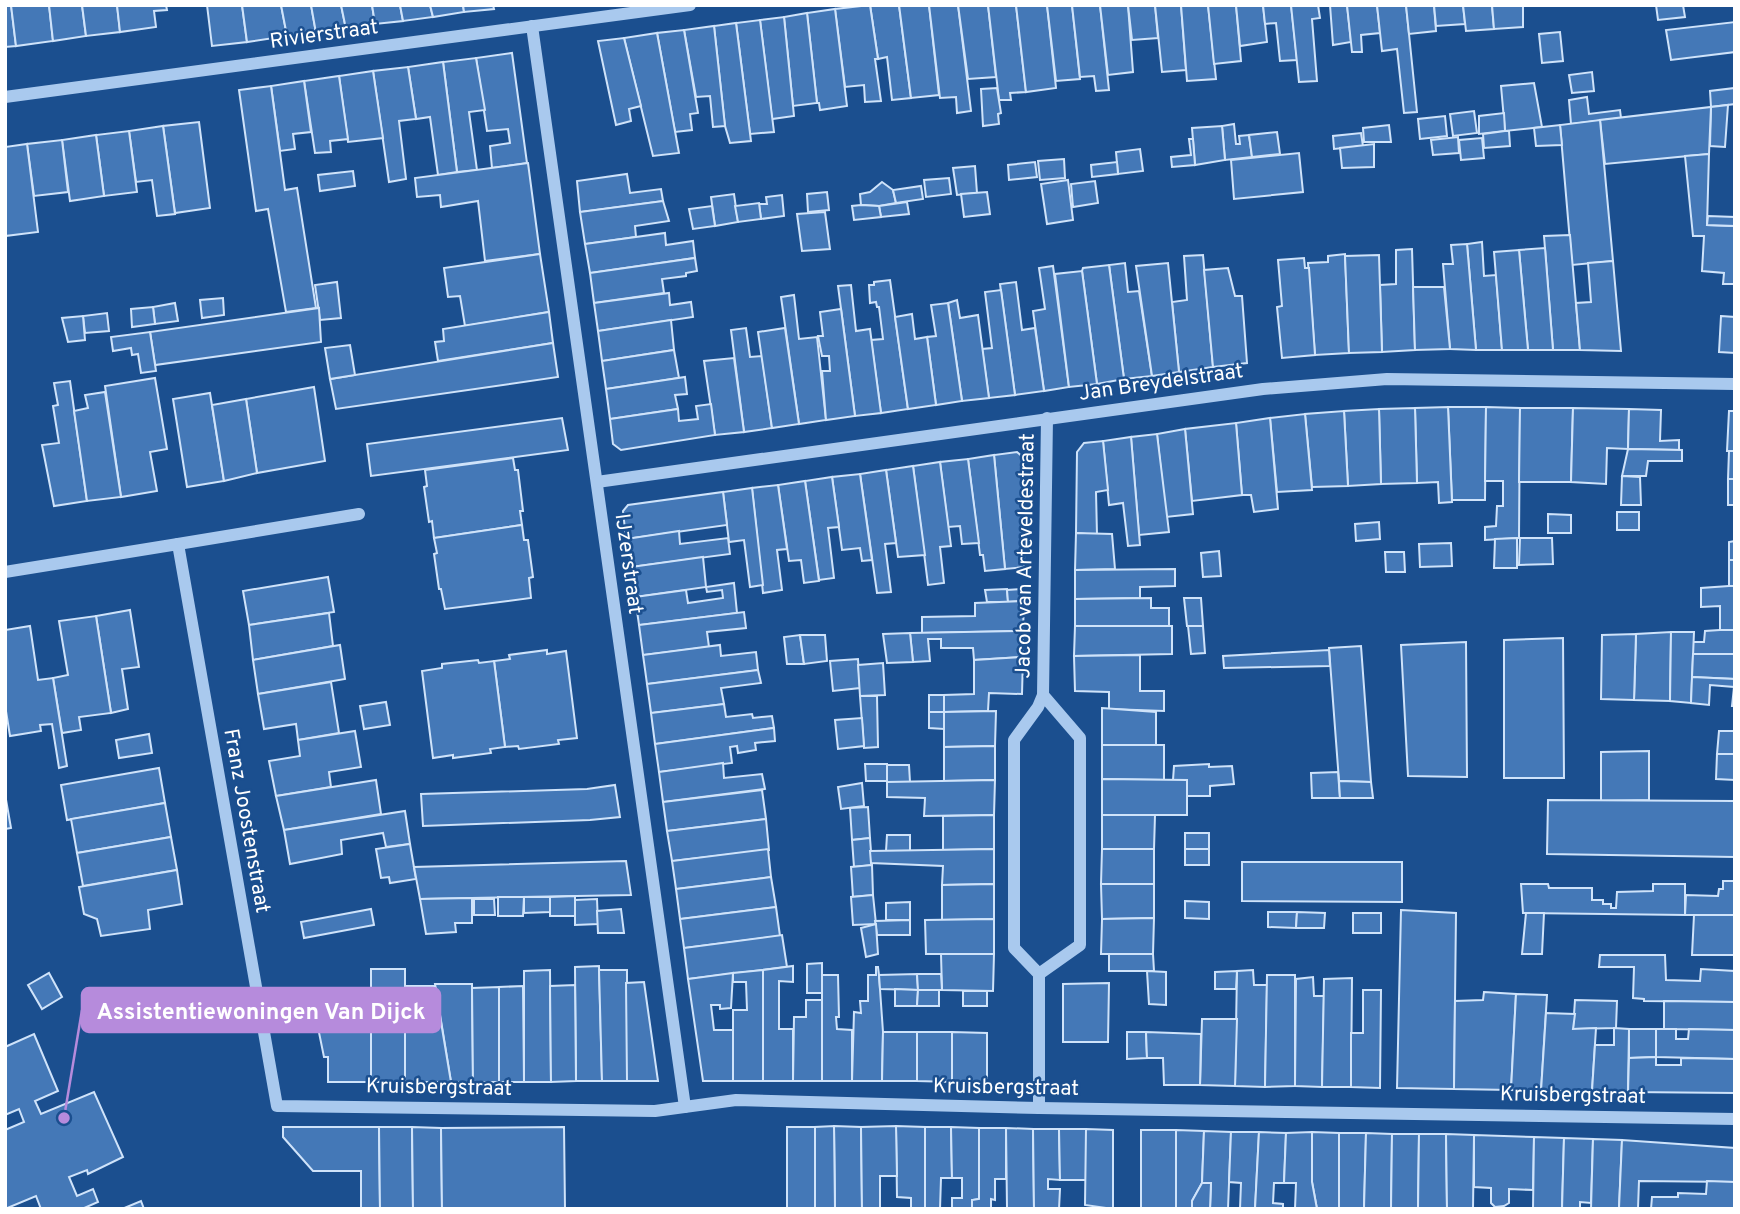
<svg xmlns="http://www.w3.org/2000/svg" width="1740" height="1214" viewBox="0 0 1740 1214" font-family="Overpass,sans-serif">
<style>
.building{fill:#4478b7;stroke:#cfe3fa;stroke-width:2}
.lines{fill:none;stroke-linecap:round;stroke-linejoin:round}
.minor{stroke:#a9c9ee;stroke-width:12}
.labels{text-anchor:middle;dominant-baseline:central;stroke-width:5;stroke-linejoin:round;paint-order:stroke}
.street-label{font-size:21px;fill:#fff;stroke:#1b4f8f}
.leader{fill:none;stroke:#b68bdc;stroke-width:2.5}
.callout-dot{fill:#b68bdc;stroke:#1b4f8f;stroke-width:2.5}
.callout{fill:#b68bdc;stroke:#b68bdc;stroke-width:2.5}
.callout-label{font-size:23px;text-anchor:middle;font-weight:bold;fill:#fff}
</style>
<rect width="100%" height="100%" fill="#1b4f8f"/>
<g class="building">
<path d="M5 5H11L16 46 5 47Z"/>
<path d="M11 5H49L53 41 16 46Z"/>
<path d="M49 5H82L86 36 53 41Z"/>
<path d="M82 5H117L120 32 86 36Z"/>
<path d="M117 5H166L167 10 154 11 156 27 120 32Z"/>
<path d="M207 5H242L247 42 212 46Z"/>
<path d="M242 5H281L287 36 247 42Z"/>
<path d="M281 5H311L316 33 287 36Z"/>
<path d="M311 5H341L346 29 316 33Z"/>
<path d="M341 5H372L375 24 346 29Z"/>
<path d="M372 5H400L403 21 375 24Z"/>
<path d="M400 5H430L433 17 403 21Z"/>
<path d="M430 5H463L464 12 433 17Z"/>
<path d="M463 5H493L494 9 464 12Z"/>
<path d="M870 5H899L911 98 892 100 887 57 878 59Z"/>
<path d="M870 5 878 59H875L881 101 865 102 864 85 845 87 835 9Z"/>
<path d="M899 5H929L939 95 911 98Z"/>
<path d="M929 5H958L971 111 957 113 956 97 940 98Z"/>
<path d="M958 5H988L996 77 968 79Z"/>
<path d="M988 5H1016L1026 92 1010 93 1011 100H999Z"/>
<path d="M1016 5H1047L1056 88 1026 92Z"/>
<path d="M1047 5H1072L1080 79 1056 81Z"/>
<path d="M1072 5H1100L1109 90 1096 91 1094 76 1080 77Z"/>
<path d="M1100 5H1128L1133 72 1108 75Z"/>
<path d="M1128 5H1155L1158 38 1132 40Z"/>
<path d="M1155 5H1181L1186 70 1162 72Z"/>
<path d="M1181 5H1208L1216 79 1187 81Z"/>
<path d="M1208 5H1236L1241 61 1214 64Z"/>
<path d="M1236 5H1263L1267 42 1240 46Z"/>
<path d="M1263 5H1291L1297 60 1280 61 1276 23 1265 24Z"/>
<path d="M1291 5H1318L1320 18 1312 19 1317 81 1299 82Z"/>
<path d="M1330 5H1347L1351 42 1333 45Z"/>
<path d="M1347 5H1377L1380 33 1361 35 1362 52H1352Z"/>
<path d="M1377 5H1406L1417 112 1404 113 1397 49 1382 51Z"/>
<path d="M1406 5H1434L1436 31 1409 34Z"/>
<path d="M1434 5H1463L1465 24 1436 26Z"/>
<path d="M1463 5H1492L1494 29 1466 31Z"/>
<path d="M1492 5H1523V27L1494 29Z"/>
<path d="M1656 5H1683L1685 17 1658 20Z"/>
<path d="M835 9 847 106 820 110 819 103H817L807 13Z"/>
<path d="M807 13 817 103 793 106 784 17Z"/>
<path d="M784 17 794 116 772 119 760 20Z"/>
<path d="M760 20 774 132 750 134 736 23Z"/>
<path d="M1735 22V52L1671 60 1666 30Z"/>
<path d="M736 23 751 141 730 143 725 126 714 26Z"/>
<path d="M714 26 725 126 713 127 710 96 696 97 684 30Z"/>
<path d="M684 30 698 113 690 114 692 130 675 132 657 33Z"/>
<path d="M1560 32 1563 61 1542 63 1539 34Z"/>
<path d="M657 33 679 153 653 156 624 38Z"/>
<path d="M624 38 641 106 629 109 631 121 616 125 598 41Z"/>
<path d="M512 53 527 163 492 168 490 146 510 143 508 129 487 131 476 58Z"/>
<path d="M476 58 485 110 469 112 477 170 457 172 443 62Z"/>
<path d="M443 62 457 172 438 175 430 117 416 119 408 67Z"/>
<path d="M408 67 416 119 399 121 406 179 389 182 373 71Z"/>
<path d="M373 71 383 138 348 142 339 76Z"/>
<path d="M1592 72 1594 91 1572 93 1569 75Z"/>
<path d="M339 76 348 139 330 141 331 152 315 153 304 81Z"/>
<path d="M304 81 311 132 293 134 295 149 280 151 271 86Z"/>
<path d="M1534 83 1542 127 1505 131 1501 86Z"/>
<path d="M271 86 285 190 297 188 316 308 286 312 268 209 256 211 239 90Z"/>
<path d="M997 88 1001 113 998 114 999 124 983 126 981 89Z"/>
<path d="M1735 88V104L1711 107 1710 91Z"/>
<path d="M1587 97 1589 114 1620 110 1621 118 1571 124 1569 100Z"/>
<path d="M1728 105 1725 147 1710 146 1711 107Z"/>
<path d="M1711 107 1709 154 1605 164 1600 120Z"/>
<path d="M1474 111 1477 133 1453 136 1450 114Z"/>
<path d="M1504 113 1505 131 1479 134V116Z"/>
<path d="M1445 116 1447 136 1420 139 1418 119Z"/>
<path d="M1600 120 1613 261 1572 265 1560 125Z"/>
<path d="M199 122 210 208 175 213 163 126Z"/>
<path d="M1234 124 1236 144H1240L1239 136 1249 135 1252 157 1225 160 1222 126Z"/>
<path d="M1389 125 1391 142H1364L1363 128Z"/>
<path d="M1560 125 1562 145 1536 146 1534 128Z"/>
<path d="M163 126 175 214 157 216 152 180 136 182 129 131Z"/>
<path d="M1222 126 1225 160 1195 165 1192 128Z"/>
<path d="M129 131 137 192 104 196 96 135Z"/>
<path d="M1505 131H1509L1510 146 1484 148 1483 134Z"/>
<path d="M1277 132 1280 154 1252 157 1249 135Z"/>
<path d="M1361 133 1363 146 1334 149 1333 136Z"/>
<path d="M96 135 104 196 70 201 62 140Z"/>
<path d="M1458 137 1459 153 1433 155 1431 140Z"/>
<path d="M1482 138 1484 158 1461 160 1459 140Z"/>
<path d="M1189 139H1193L1195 165 1172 167 1171 157 1191 155Z"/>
<path d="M62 140 68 192 34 196 27 144Z"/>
<path d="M27 144 38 232 5 236V147Z"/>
<path d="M1374 144V167L1342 168 1340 148Z"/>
<path d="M1140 149 1143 171 1118 174 1116 152Z"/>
<path d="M1299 153 1303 192 1234 199 1231 160Z"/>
<path d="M1709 154 1707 225 1735 226V284H1723L1724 273 1702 271 1704 236H1693L1685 156Z"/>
<path d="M1064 159 1065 178 1040 180 1038 161Z"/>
<path d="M1035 162 1037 177 1009 180 1008 165Z"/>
<path d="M1117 162 1118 174 1092 177 1091 165Z"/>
<path d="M528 163 540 254 485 261 478 201 441 207 440 195 417 197 415 178Z"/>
<path d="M975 166 977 193 957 195 953 168Z"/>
<path d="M353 171 355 186 320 191 318 175Z"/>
<path d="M627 174 630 193 661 189 663 201 580 212 577 181Z"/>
<path d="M949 178 951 194 926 197 924 180Z"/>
<path d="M1068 180 1073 220 1047 224 1041 184Z"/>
<path d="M1095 181 1098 203 1073 207 1071 184Z"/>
<path d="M882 182 893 190 896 203 879 206 861 205 860 194 870 192Z"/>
<path d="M921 186 923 199 896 203 893 190Z"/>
<path d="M827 192 829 210 808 212 807 194Z"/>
<path d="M987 192 990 214 964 217 961 194Z"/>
<path d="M734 194 738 222 715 226 711 197Z"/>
<path d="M782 195 784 216 761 219 759 204H767L766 197Z"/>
<path d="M663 201 669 221 635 226 636 237 585 244 580 212Z"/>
<path d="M907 202 909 214 881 217 879 206Z"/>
<path d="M759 203 761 219 738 222 735 206Z"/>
<path d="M861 205 879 206 881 217 854 220 852 206Z"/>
<path d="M712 206 715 226 693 229 689 209Z"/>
<path d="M825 212 830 249 802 251 797 214Z"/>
<path d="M1708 216 1735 217V226L1707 225Z"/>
<path d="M665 233 666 245 693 241 695 258 590 273 585 244Z"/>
<path d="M1570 235 1580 350H1553L1544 236Z"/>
<path d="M1482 242 1484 276 1496 275 1502 350H1476L1467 244Z"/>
<path d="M1467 244 1476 350 1450 349 1443 264H1453L1451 245Z"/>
<path d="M1545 248 1553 350H1528L1519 250Z"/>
<path d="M1412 249 1415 350 1382 352 1380 285 1396 284V250Z"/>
<path d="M1519 250 1528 350H1502L1494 252Z"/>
<path d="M540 254 549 312 465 326 460 296 448 297 444 268Z"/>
<path d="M1345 254 1349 353 1315 355 1308 263 1328 262V256Z"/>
<path d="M1203 255 1213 367 1179 372 1172 302 1187 300 1184 256Z"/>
<path d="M1379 255 1382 352 1349 353 1345 256Z"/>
<path d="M695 258 697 271 686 273V276L662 279 664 293 594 303 590 273Z"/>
<path d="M1304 258 1305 268H1309L1315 355 1282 358 1277 307 1282 306 1278 260Z"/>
<path d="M1613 261 1621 351 1580 350 1576 303 1591 302 1588 263Z"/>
<path d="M1125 263 1128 292 1139 291 1152 376 1124 379 1109 265Z"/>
<path d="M1168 263 1179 372 1152 376 1136 266Z"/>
<path d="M1109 265 1124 379 1097 384 1082 271 1083 268Z"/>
<path d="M1053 266 1069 387 1044 391 1033 311 1045 309 1039 268Z"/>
<path d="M1228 268 1235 296H1242L1247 363 1213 367 1204 270Z"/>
<path d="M1082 271 1097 384 1069 387 1055 274Z"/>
<path d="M890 280 908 409 881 413 871 340 883 339 879 307H877L876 302 870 303 869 285H874V282Z"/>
<path d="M337 282 341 318 320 320 315 285Z"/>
<path d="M1016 282 1022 330 1035 328 1044 391 1015 395 1000 284Z"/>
<path d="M851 285 856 331 870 329 881 413 855 416 838 286Z"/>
<path d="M1413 287H1444L1450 349 1415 350Z"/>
<path d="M1001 290 1015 395 989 398 982 349 992 348 985 292Z"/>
<path d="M669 293 670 305 691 302 693 317 598 331 594 303Z"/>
<path d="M794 295 799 339 817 337 826 420 799 424 781 297Z"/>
<path d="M223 298 224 315 202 318 200 300Z"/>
<path d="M957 300 960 318 978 315 989 398 962 401 948 303Z"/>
<path d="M175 303 178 321 155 324 153 307Z"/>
<path d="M948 303 962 401 936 405 927 337 936 336 931 305Z"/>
<path d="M153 307 155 324 132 327 131 309Z"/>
<path d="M319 308 321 342 155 365 150 332Z"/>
<path d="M841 309 855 416 826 420 822 371H830L829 356H822L818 336H823L820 312Z"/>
<path d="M549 312 553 343 438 361 435 342 444 341 443 329Z"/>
<path d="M107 313 109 331 85 333 83 316Z"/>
<path d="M912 314 915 339 927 337 936 405 908 409 895 317Z"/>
<path d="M83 316 85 340 68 342 62 318Z"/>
<path d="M1721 316 1735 317V353L1719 352Z"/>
<path d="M671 320 674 350 602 361 598 331Z"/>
<path d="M746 328 750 357 762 356 772 428 744 432 731 330Z"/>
<path d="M785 328 799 424 772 428 758 332Z"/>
<path d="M150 332 156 371 141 373 138 354 132 355 131 348 113 351 111 337Z"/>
<path d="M553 343 558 377 336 409 330 379Z"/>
<path d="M350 345 355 375 330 379 325 348Z"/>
<path d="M674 350 679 378 606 389 602 361Z"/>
<path d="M734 358 744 432 715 435 704 361Z"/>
<path d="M685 377 687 394 675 395 678 409 610 419 606 389Z"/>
<path d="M155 378 167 449 150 452 157 491 121 497 105 386Z"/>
<path d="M70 381 87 501 54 506 42 445 59 443 53 406 58 405 54 383Z"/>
<path d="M314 387 325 461 257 473 246 399Z"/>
<path d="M105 392 121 497 87 501 74 411 88 408 85 395Z"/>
<path d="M210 393 224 481 187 487 173 399Z"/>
<path d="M246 399 257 473 224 481 212 405Z"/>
<path d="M711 404 715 435 621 450 613 444 610 419 678 409 679 421 698 419 696 406Z"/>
<path d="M1448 407H1486L1485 500H1452Z"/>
<path d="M1448 407 1452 502 1439 503 1438 482 1417 483 1415 408Z"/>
<path d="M1486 407 1520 408 1519 538 1485 540V527L1496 526 1497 506H1503V481H1485Z"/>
<path d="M1415 408 1417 483 1381 484 1379 409Z"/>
<path d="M1520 408H1573L1571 482H1519Z"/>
<path d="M1573 408 1629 409 1628 449 1607 448 1606 484 1571 482Z"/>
<path d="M1379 409 1381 484 1348 486 1344 411Z"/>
<path d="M1629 409 1661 410 1660 441 1679 440V450L1628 449Z"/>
<path d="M1344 411 1348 486 1312 487 1305 414Z"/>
<path d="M1729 411H1735V451H1727Z"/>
<path d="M1305 414 1312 490 1277 492 1270 418Z"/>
<path d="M562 418 568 450 371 476 367 444Z"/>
<path d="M1270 418 1278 509 1254 512 1251 495H1242L1236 423Z"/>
<path d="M1236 423 1242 495 1192 501 1185 429Z"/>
<path d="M1185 429 1193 514 1166 517 1157 434Z"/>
<path d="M1157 434 1169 532 1139 535 1131 437Z"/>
<path d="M1131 437 1140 545 1128 546 1123 503 1109 505 1103 441Z"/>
<path d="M1103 441 1108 490 1096 492 1097 535 1076 533 1077 452 1084 443Z"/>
<path d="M1628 449 1682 450V461H1648L1646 476H1622Z"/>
<path d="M1729 451H1735V479H1728Z"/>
<path d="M1017 452 1025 459 1024 567 1005 569 994 455Z"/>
<path d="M994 455 1005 569 985 571 983 555H980L968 459Z"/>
<path d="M513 458 515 470H518L523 511H520L522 525 434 538 432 521 429 522 424 487 427 486 425 470Z"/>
<path d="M968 459 979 543 962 544 960 526 948 527 940 462Z"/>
<path d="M940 462 951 546 940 547 944 583 928 585 913 466Z"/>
<path d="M913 466 925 555 898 557 886 470Z"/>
<path d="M886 470 896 543 885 544 891 592 877 593 860 474Z"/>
<path d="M860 474 872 560 862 561 860 548 842 550 832 477Z"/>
<path d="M1622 476 1640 477 1641 505H1621Z"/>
<path d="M832 477 839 527 828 528 834 578 819 580 805 481Z"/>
<rect x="1728" y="479" width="7" height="26"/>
<path d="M805 481 819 581 804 583 801 560 789 561 778 485Z"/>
<path d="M778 485 787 549 777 550 782 590 763 593 752 488Z"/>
<path d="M752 488 763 585 750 587 744 540 729 542 723 492Z"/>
<path d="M723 492 727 525 626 539 623 511 628 505Z"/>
<rect x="1617" y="512" width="22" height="18"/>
<path d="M1548 514 1571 515V533H1548Z"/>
<path d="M1379 522 1380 539 1356 541 1355 524Z"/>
<path d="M522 525 524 540H528L533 577 529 578 531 598 445 609 441 589H439L434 554 437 553 434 538Z"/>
<path d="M679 531 680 544 728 538 730 554 631 567 626 539Z"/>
<path d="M1076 533 1112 534 1115 569 1075 570Z"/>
<path d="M1517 538V568H1494L1495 539Z"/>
<path d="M1520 538H1552L1553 564 1519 565Z"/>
<path d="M1735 541V560H1729V542Z"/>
<path d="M1451 543 1452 566 1420 567 1419 544Z"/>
<path d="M1219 551 1221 576 1203 577 1201 553Z"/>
<path d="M1385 552H1404L1405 572H1386Z"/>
<path d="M703 557 706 587 635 597 631 567Z"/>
<rect x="1729" y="560" width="6" height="26"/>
<path d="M1175 569V586L1140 587V598L1075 599V570Z"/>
<path d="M328 577 334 612 249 625 243 591Z"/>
<path d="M734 583 737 613 639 625 635 597 686 590 688 603 723 598 722 590 707 592 706 587Z"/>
<path d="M1729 586H1735V630H1720V606L1701 607V588Z"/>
<path d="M1007 589 1008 602H987L985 590Z"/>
<path d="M1021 589V601L1008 602 1007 590Z"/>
<path d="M1151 598V608H1169V626H1075V599Z"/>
<path d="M1184 598H1201L1203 626H1187Z"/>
<path d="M1024 601 1023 631 922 633V617L975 616V603Z"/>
<path d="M130 610 139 667 122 669 128 709 111 713 96 616Z"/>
<path d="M744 612 746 628 707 632 709 647 643 655 639 625Z"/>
<path d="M329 613 333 646 253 660 249 625Z"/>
<path d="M96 616 111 713 79 717 81 730 62 733 53 678 68 675 59 621Z"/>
<path d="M30 626 38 680 53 678 67 766 59 768 52 724 40 725 41 731 10 736 5 705V630Z"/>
<path d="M1075 626H1172V654L1074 656Z"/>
<path d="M1188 626H1203L1205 653 1191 654Z"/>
<path d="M1720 630H1735V666L1734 654H1693V642H1704L1705 631Z"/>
<path d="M1023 631V657L974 660 973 648H941V639H928L930 661 913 662 910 633Z"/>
<path d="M1671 632 1670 701 1634 700 1636 634Z"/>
<path d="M1671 632H1694L1691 703 1670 701Z"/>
<path d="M910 633 913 662 887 663 883 634Z"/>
<path d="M1636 634 1634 700 1601 699 1602 635Z"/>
<path d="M800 635 804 664H787L784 637Z"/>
<path d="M800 635H825L827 661 804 664Z"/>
<path d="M1563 638 1564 778H1504V640Z"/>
<path d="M1466 642 1467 777 1408 776 1401 645Z"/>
<path d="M340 645 345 679 258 694 253 660Z"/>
<path d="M720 645 721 656 756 652 758 670 647 684 643 655Z"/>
<path d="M1361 646 1371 782 1339 781 1329 648Z"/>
<path d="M547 650V654L566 651 577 738 558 740 559 744 519 749 518 746 505 747 494 661 510 659 509 655Z"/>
<path d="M1329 650 1330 666 1224 668 1223 656Z"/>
<path d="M1693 654H1734L1735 679 1692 677Z"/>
<path d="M1140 655V691H1164V711L1109 709V692L1075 691 1074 656Z"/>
<path d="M1023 657 1022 694 989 693 988 711 944 712V695L974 694V660Z"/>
<path d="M858 659 860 688 833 691 830 661Z"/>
<path d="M478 660 479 663 494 661 505 747 490 749 491 753 453 758V755L433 758 422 671 442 668V664Z"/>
<path d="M883 663 885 695 860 696 858 665Z"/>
<path d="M758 670 761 683 721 688 724 704 651 713 647 684Z"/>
<path d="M1692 677 1735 679V706H1732L1734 687 1710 685 1709 705 1691 703Z"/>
<path d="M331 682 339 733 298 740 296 724 264 729 258 694Z"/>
<rect x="929" y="695" width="15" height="17"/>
<path d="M860 696H877L878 747 864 748Z"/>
<path d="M386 702 390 725 364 729 360 706Z"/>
<path d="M724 704 726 717 752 714 753 718 772 716 774 728 655 744 651 713Z"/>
<path d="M1102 708 1156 712V745H1102Z"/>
<path d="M996 711 995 746 944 747V712Z"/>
<path d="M929 712H944V729L929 728Z"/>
<path d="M862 718 864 746 838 749 835 720Z"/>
<path d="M774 728 775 741 755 743 756 750 738 753 737 746 730 747 732 763 659 772 655 744Z"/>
<path d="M355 731 361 767 329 772 331 787 276 796 269 761 300 756 298 740Z"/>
<path d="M1719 731H1735V754H1717Z"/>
<path d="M149 734 152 753 119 758 116 740Z"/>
<path d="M1102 745H1164V780L1102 779Z"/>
<path d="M995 746V780L944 781V747Z"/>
<path d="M1649 751V800L1601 801V752Z"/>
<path d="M1717 754H1735V780L1716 779Z"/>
<path d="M723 763 724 778 762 774 765 789 663 802 659 772Z"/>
<path d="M865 764H887V781H866Z"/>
<path d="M1209 764V767L1232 766 1234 784 1210 786V796H1187V780H1173L1174 766Z"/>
<path d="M887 765H909L910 782H887Z"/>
<path d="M159 768 165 803 67 820 61 785Z"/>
<path d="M1338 772 1340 798H1312L1311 773Z"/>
<path d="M1102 779 1187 780V815H1102Z"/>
<path d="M376 780 381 814 284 830 276 796Z"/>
<path d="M995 780 994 815 924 816 925 798 887 797V782Z"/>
<path d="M1339 781 1371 782 1373 798H1340Z"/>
<path d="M862 783 864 806 841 809 838 787Z"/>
<path d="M615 785 620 817 590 820 423 826 421 794 587 789Z"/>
<path d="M762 790 766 819 667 831 663 802Z"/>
<path d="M5 794 11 828 5 829Z"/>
<path d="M1548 800 1735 801V857L1547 854Z"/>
<path d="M165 803 171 837 77 853 71 819Z"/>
<path d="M868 807 870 838 852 840 850 808Z"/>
<path d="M405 811 410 844 386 847 383 833 341 840 342 854 290 864 284 830Z"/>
<path d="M994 815V849L943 850V816Z"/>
<path d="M1102 815H1155L1154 849H1102Z"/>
<path d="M766 819 769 850 672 861 667 831Z"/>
<rect x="1185" y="833" width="24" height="16"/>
<path d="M887 835H910V851H886Z"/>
<path d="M171 837 177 870 83 886 77 853Z"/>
<path d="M870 838 872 865 854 867 852 840Z"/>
<path d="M410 844 416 879 390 883 389 877 381 878 376 849Z"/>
<path d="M768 849 771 877 676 889 672 861Z"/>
<path d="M994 849V884L942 885 943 866 871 863 870 851Z"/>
<path d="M1102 849H1154V884H1101Z"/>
<rect x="1185" y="849" width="24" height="16"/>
<path d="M626 861 631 895 420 899 414 867Z"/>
<path d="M1242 862H1402V902L1242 901Z"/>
<path d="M872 865 873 895 853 897 851 867Z"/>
<path d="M177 870 182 904 148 910 150 929 101 936 97 919 84 914 79 887Z"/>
<path d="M771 877 776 907 680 919 676 889Z"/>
<path d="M1723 881H1735V915H1685L1686 895 1718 896 1719 889H1723Z"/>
<path d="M994 884V919L942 920V885Z"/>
<path d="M1101 884H1154V918L1102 919Z"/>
<path d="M1521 884H1548L1549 888H1592V900H1603V904H1611V908H1616L1617 892 1653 891V884H1685V915L1523 913Z"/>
<path d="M873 895 876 924 853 925 851 897Z"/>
<path d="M575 896V916H550V897Z"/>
<path d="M498 897H524L523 916H498Z"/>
<path d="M524 897H550V912L524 913Z"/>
<path d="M472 898V923H455L456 932 426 934 420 899Z"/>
<path d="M474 899H494L495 915H474Z"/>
<path d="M597 899 598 924 575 925V900Z"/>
<path d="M1185 901 1209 902V919L1185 918Z"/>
<path d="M910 902V920H886V903Z"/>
<path d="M776 907 780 936 684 948 680 919Z"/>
<path d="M371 909 374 925 304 938 301 922Z"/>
<path d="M621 909 624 933H598L597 911Z"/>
<path d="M1401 910 1456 913 1454 1089 1397 1088Z"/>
<path d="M1268 912H1297L1296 928 1268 927Z"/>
<path d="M1297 912 1325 913 1324 928H1296Z"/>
<rect x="1353" y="913" width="28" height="20"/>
<path d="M1526 913H1544L1542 954H1522Z"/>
<path d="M1694 915H1735V955H1692Z"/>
<path d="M1154 918 1153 954H1101L1102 919Z"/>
<path d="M994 919V954H926L925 920Z"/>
<path d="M910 920V935H877L875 921Z"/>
<path d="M876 924 878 954 866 957 861 928Z"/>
<path d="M782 935 787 967 688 979 684 948Z"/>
<path d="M941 954H994L993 991 942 990Z"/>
<path d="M1109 954H1153L1154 971H1109Z"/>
<path d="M1600 955H1665L1666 980 1700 981 1701 969 1735 971V1002L1644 1001V999L1633 998 1634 967H1599Z"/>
<path d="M822 963V993H807V964Z"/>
<path d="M599 966 602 1081H576L575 967Z"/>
<path d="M793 966V982L779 981V1029H793V1081H763V970Z"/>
<path d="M876 967H878L879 975 883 1032 882 1081H852L854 1012 861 1013 860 1001H868V975H876Z"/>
<rect x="371" y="969" width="34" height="113"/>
<path d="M550 970 551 1082H524V971Z"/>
<path d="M599 970H627V1081H602Z"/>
<path d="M763 970V1081H733V1010H747L746 982H733V973Z"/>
<path d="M1253 970 1254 985H1267L1265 1087 1235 1086 1237 971Z"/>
<path d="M1147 971 1166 972V1005L1149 1004Z"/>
<path d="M1237 971 1236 989H1215V972Z"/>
<path d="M49 973 62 997 42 1009 28 985Z"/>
<path d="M733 973 731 1008 720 1009V1005H711L714 1030H733V1081H703L688 979Z"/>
<path d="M917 974 918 990 880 989 879 975Z"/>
<path d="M917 974H941L942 990H918Z"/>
<path d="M822 975H838L839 1017H836L837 1029 852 1030V1081H822Z"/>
<path d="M1267 975H1295V1086L1265 1087Z"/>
<path d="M1313 977 1314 996H1324L1322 1087 1295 1086 1296 979Z"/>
<path d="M1352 978 1351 1087H1322L1324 979Z"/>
<path d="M644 982 658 1081H627L626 983Z"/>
<path d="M1109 983 1108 1042H1063V984Z"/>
<path d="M435 984H472L473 1082H451Z"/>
<path d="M575 985 576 1081 551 1082 550 986Z"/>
<path d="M405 986H435L451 1082H405Z"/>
<path d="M523 986 524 1082H499V987Z"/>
<path d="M499 987V1082H473L472 988Z"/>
<path d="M895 989 918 990 917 1006H895Z"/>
<path d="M918 990H939V1006H917Z"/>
<path d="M1363 990H1381L1380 1088 1351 1087V1033H1363Z"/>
<rect x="963" y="991" width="24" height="15"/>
<path d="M1484 992 1516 994 1511 1090 1454 1089 1455 1001 1483 1000Z"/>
<path d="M1516 994 1547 995 1541 1091 1511 1090Z"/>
<path d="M806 1000H822V1081H793L794 1017H806Z"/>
<path d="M1575 1000 1617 1001 1616 1028 1573 1029Z"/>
<path d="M1664 1001 1735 1002V1030L1664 1029Z"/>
<path d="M314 1008 371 1009V1082H328V1057H324Z"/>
<path d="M1546 1013 1575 1014 1573 1029 1596 1028 1592 1091H1541Z"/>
<path d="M1202 1019H1237L1235 1086 1200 1085Z"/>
<path d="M1614 1028 1629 1029 1628 1092 1592 1091 1595 1045H1614Z"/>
<path d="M1629 1029H1656V1057L1629 1058Z"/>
<path d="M1656 1029H1676V1039H1688L1689 1029 1735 1030V1059L1656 1057Z"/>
<path d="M883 1032H917V1081H882Z"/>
<path d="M917 1032H952V1082L917 1081Z"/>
<path d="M952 1032 987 1033V1082H952Z"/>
<path d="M1127 1032H1146L1147 1058 1127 1059Z"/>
<path d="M1146 1032 1201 1034 1200 1085H1164L1163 1058H1147Z"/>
<path d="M34 1034 58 1091 35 1101 41 1114 94 1092 123 1157 88 1174 87 1170 69 1177 77 1196 93 1189 98 1202 82 1209H41L36 1196 5 1209V1130L24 1122 19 1109 5 1115V1047Z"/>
<path d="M1656 1057V1065H1681V1058L1735 1059V1093L1628 1092 1629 1058Z"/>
<path d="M834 1126 861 1127 862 1209H835Z"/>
<path d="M834 1126 835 1209H815V1127Z"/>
<path d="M896 1126 925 1127V1209H911V1198L897 1197Z"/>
<path d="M896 1126 897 1176H880V1209H862L861 1127Z"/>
<path d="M283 1127H379L380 1209H361V1171H313L283 1137Z"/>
<path d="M379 1127H412L413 1209H380Z"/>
<path d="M412 1127 441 1128 442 1209H413Z"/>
<path d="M564 1127 565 1209H442L441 1128Z"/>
<rect x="787" y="1127" width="28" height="82"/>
<path d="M925 1127H951L952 1178H941L940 1209H925Z"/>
<path d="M951 1127 979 1128V1199L972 1200V1209H952V1198H962V1178H952Z"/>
<path d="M979 1128H1006V1179H995V1200L991 1199V1209H972V1200L979 1199Z"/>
<path d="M1006 1128 1033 1129 1034 1209 1007 1208Z"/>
<path d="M1033 1129H1059L1060 1180 1048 1179V1189H1060L1059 1209H1034Z"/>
<path d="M1059 1129H1086V1180H1060Z"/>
<path d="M1086 1129 1113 1130V1209L1085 1205Z"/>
<rect x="1141" y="1130" width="35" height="79"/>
<path d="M1176 1130 1204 1131 1202 1183 1192 1201V1209H1176Z"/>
<path d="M1204 1131 1231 1132 1228 1209H1210L1211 1183H1202Z"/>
<path d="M1231 1132H1259L1255 1209H1240L1241 1183 1229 1182Z"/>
<path d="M1259 1132 1286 1133 1284 1183H1274L1273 1203 1283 1204V1209H1255Z"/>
<path d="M1312 1132 1339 1133V1209H1317L1312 1182Z"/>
<path d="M1312 1132V1182L1317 1209H1295L1296 1183H1284L1286 1133Z"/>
<path d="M1339 1133H1366L1364 1209H1339Z"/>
<path d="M1366 1133 1392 1134 1391 1209 1364 1208Z"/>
<path d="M1392 1134H1419L1418 1209H1391Z"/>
<path d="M1419 1134H1446L1447 1209H1418Z"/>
<path d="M1446 1134 1474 1135 1473 1209H1447Z"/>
<path d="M1474 1135 1534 1137 1533 1190 1509 1189V1203L1504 1206 1495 1207 1491 1203V1188L1474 1187Z"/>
<path d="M1534 1137 1564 1138 1562 1209H1533Z"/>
<path d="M1564 1138 1593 1139 1591 1203 1580 1202V1209H1562Z"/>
<path d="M1593 1139 1622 1140 1619 1209H1591Z"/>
<path d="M1622 1140 1735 1148V1182L1639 1181 1638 1209 1619 1208Z"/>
<path d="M1707 1181 1735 1182V1209H1651L1652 1197H1678V1193L1706 1194Z"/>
<path d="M1202 1183H1211L1210 1209H1192V1201Z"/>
<path d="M141 1201 144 1209H122Z"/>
</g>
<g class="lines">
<g class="minor">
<path d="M532 26 685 1107"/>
<path d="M5 97 690 5"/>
<path d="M597 482 1263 389 1387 379 1735 384"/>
<path d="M178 544 359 514"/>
<path d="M5 572 178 544 277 1106 655 1111 736 1100 1039 1108 1735 1119"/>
<path d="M1043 695 1080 738V945L1039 974 1014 948V740L1038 707 1043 695 1047 418"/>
<path d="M1039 1108V974"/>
</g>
</g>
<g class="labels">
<g class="street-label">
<text transform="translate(324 35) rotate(-8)">Rivierstraat</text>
<text transform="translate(1161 383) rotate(-8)">Jan Breydelstraat</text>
<text transform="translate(1026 556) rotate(-89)">Jacob van Arteveldestraat</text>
<text transform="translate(628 564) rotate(82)">IJzerstraat</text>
<text transform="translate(246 821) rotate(80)">Franz Joostenstraat</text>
<text transform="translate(439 1088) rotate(1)">Kruisbergstraat</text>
<text transform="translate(1006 1088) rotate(1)">Kruisbergstraat</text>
<text transform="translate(1573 1096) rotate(1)">Kruisbergstraat</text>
</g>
</g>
<path class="leader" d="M64 1118L82 1010"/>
<circle class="callout-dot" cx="64" cy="1118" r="7"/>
<rect class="callout" x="82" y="988" width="358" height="44" rx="7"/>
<g class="callout-label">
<text x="261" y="1019">Assistentiewoningen Van Dijck</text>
</g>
<rect width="1740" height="1214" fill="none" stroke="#ffffff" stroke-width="14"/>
</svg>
